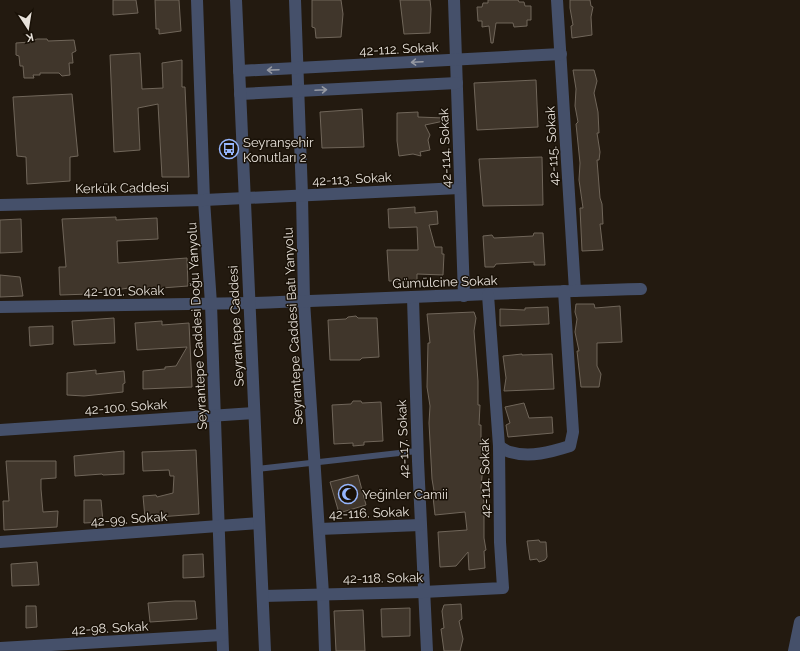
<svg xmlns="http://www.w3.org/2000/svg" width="800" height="651" viewBox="0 0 800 651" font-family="Raleway,sans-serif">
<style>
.building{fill:#40362b;stroke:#70665a}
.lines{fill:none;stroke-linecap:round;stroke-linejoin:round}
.service{stroke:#45506a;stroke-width:6}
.minor{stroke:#45506a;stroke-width:12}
.tertiary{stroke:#45506a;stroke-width:12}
.oneway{stroke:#9699a2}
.labels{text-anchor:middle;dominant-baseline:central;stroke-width:3;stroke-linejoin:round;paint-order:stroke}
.street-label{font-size:13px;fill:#e8e2db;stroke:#191107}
.poi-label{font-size:13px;fill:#e8e2db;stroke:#191107;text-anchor:start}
</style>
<rect width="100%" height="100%" fill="#231a10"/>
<g class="building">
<path d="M113 0H136L138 13 113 15Z"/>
<path d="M155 0H179L181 31 159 34V29H156Z"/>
<path d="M312 0H341L343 14 341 37 316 38 315 28 312 27Z"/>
<path d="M400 0H430L431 9 430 33 404 34Z"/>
<path d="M488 0H518L519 2H524L525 6H531V20H527V26L514 27 513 23H496L493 43H491L489 26 482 27V21H478L477 7H482L483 3H488Z"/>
<path d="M570 0H590L591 6 593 7 591 17 592 35 572 38 571 26 573 25 570 8Z"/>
<path d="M37 39H47L48 41 74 40 76 51 72 53 73 63H69L70 75 62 76 59 73H40V75H33L34 78H24L23 66H20L19 56 16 55V43L30 42Z"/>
<path d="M140 53 142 89 163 88 162 63 182 60V87H185L189 177H162L158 104 138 108 140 150 114 152 110 55Z"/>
<path d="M573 70H594L597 81 594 93 598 112 599 133H597L600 152 599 160H597L600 198 602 204 603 224H600L603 250 582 251 580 208H583L579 180 580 163 576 124 578 122 575 106 576 89Z"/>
<path d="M536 80 538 127 477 130 474 83Z"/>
<path d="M72 94 78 156 70 157V181L27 184 26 157 17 156 13 97Z"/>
<path d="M362 109 364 147 322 148 320 112Z"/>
<path d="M418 112V117L444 118V121L425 125 430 135 428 140 430 150 420 152 421 156 413 154 399 156 397 141V113Z"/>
<path d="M542 157 543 205 483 206 479 159Z"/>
<path d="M415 207V213L437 211 438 224 429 225 435 247H442V254H444L443 275 417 274V281H389L387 250H418L417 227 389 228 388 209Z"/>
<path d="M116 217V220L157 218 158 239 117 241 118 263 187 258 188 286 135 290V287L90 294 60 295 59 267H66L62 219Z"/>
<path d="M21 219 22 252 0 253V220Z"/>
<path d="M534 233H543L545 265H534V262L496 264 494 267H485L483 236 492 235 494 238 533 236Z"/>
<path d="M0 275 20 277 23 296 0 297Z"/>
<path d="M576 304H594L595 308 620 306 622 342 597 343V366L601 374 599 387H581L577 351H579L575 332 577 319 575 312Z"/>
<path d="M548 307 549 324 500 326V309L525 310V308Z"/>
<path d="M474 312 476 318 474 331 478 381V405H480L479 425H481V448L483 465 481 488 484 502V538L486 550 484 551 485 568 469 570 468 552 456 566 440 567 438 532 467 530 465 512 435 515 433 497H435L432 479 429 423 430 406 427 387 428 343H430L427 314Z"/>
<path d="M356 316 358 318H377L379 357 362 358 360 360H330L328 320 346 319 348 317Z"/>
<path d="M114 318 115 343 74 345 72 321Z"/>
<path d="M162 321V325L189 323 192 387 143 389V371L165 369V367L176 366 187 347 137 350 135 323Z"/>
<path d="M53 326V344L30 346 29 327Z"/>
<path d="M522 354V355L552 354 554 389 504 391 506 378 503 356Z"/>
<path d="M96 370V374L124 371 125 383 123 384V392L84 396 67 395V373Z"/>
<path d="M353 401H361L362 403 381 402 383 441 364 442V445L353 446V443L334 444 332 405 351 404Z"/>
<path d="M524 403 529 418 552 417 553 433 508 437 506 425 510 423 505 407Z"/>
<path d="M196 450 199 514 145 518 143 496 156 495 157 497 173 493 174 476H170L169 470 143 471 142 452Z"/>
<path d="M124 451V474L103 475 102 474 75 476 74 456Z"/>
<path d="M6 461H56V478L41 479V489L43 512 58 511 57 527 4 530 3 501H9Z"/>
<path d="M358 475 366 505 339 513 330 482Z"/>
<path d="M84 500H101L103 522 84 523Z"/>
<path d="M539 540 540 542H546L547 557 545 560 539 562 537 559 530 560 527 541Z"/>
<path d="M203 554 204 577 183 578V555Z"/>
<path d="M37 562 39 585 12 586 11 564Z"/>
<path d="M175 601H195L197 619 150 622 148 603Z"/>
<path d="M461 604 462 619 459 621 463 639 460 651H444L441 629 444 628 442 611 444 605Z"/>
<path d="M26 606H36L37 627 26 628Z"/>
<path d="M410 608V636L382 637 381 609Z"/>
<path d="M363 610 365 651H336L334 611Z"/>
</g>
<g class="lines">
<path class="service" d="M257 469 417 451"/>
<g class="minor">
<path d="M197 0 204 200 211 304 223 651"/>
<path d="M295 0 302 195 304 301 323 594 325 651"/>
<path d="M454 0 464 296"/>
<path d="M557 0 575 291"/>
<path d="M239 71 561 54"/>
<path d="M240 94 457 83"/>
<path d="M0 205 204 200 460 188"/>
<path d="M413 298 418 461 427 651"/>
<path d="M0 307C84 305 168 305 251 303 381 299 511 292 641 289"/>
<path d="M0 430 254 413"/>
<path d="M499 446C502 448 506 451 510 452 530 458 551 452 570 446L573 432 564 291"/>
<path d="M319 529 420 525"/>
<path d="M0 542 259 523"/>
<path d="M263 596 423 592 503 588 500 542 499 446 488 295"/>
<path d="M0 648 222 635"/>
<path d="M794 651 800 622"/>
</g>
<path class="tertiary" d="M236 0 265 651"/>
</g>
<defs><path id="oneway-shaft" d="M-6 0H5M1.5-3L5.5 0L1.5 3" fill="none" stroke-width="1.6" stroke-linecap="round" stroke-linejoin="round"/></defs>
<g class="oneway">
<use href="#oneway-shaft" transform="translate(417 62) rotate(177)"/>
<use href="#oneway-shaft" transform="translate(273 70) rotate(178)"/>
<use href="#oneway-shaft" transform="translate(321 90) rotate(-3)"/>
</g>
<defs>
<symbol id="bus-ring" viewBox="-11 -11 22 22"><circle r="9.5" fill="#191107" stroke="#96b6fd" stroke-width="1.5"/><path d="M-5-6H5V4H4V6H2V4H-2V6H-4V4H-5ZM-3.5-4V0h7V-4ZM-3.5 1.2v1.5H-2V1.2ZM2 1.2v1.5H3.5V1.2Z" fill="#96b6fd"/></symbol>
<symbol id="mosque-ring" viewBox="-11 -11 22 22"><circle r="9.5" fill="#191107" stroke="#96b6fd" stroke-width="1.5"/><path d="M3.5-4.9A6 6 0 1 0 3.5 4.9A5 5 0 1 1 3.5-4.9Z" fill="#96b6fd"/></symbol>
</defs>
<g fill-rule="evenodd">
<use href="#bus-ring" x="218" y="138" width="22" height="22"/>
<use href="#mosque-ring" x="337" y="483" width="22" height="22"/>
</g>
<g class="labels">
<g class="street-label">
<text transform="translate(399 49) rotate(-3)">42-112. Sokak</text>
<text transform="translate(552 146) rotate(-93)">42-115. Sokak</text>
<text transform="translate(445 148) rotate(-92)">42-114. Sokak</text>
<text transform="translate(352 179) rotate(-3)">42-113. Sokak</text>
<text transform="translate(122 188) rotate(-1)">Kerkük Caddesi</text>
<text transform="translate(445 282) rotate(-2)">Gümülcine Sokak</text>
<text transform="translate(124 291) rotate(-1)">42-101. Sokak</text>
<text transform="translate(197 326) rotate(-93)">Seyrantepe Caddesi Doğu Yanyolu</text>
<text transform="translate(236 326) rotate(-93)">Seyrantepe Caddesi</text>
<text transform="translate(293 326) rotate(-93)">Seyrantepe Caddesi Batı Yanyolu</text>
<text transform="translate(126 407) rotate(-4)">42-100. Sokak</text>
<text transform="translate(403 439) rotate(-92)">42-117. Sokak</text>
<text transform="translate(485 478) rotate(-91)">42-114. Sokak</text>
<text transform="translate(369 513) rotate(-2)">42-116. Sokak</text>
<text transform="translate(129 519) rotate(-4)">42-99. Sokak</text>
<text transform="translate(383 578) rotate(-1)">42-118. Sokak</text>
<text transform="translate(110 628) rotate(-3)">42-98. Sokak</text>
</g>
<g class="poi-label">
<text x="243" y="142">Seyranşehir<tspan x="243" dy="15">Konutları 2</tspan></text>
<text x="362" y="494">Yeğinler Camii</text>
</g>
</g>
<g transform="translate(28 28) rotate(168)" stroke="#191107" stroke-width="3" paint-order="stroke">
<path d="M0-3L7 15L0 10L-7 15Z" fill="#e8e2db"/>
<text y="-6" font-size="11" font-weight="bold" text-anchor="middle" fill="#e8e2db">K</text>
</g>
</svg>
